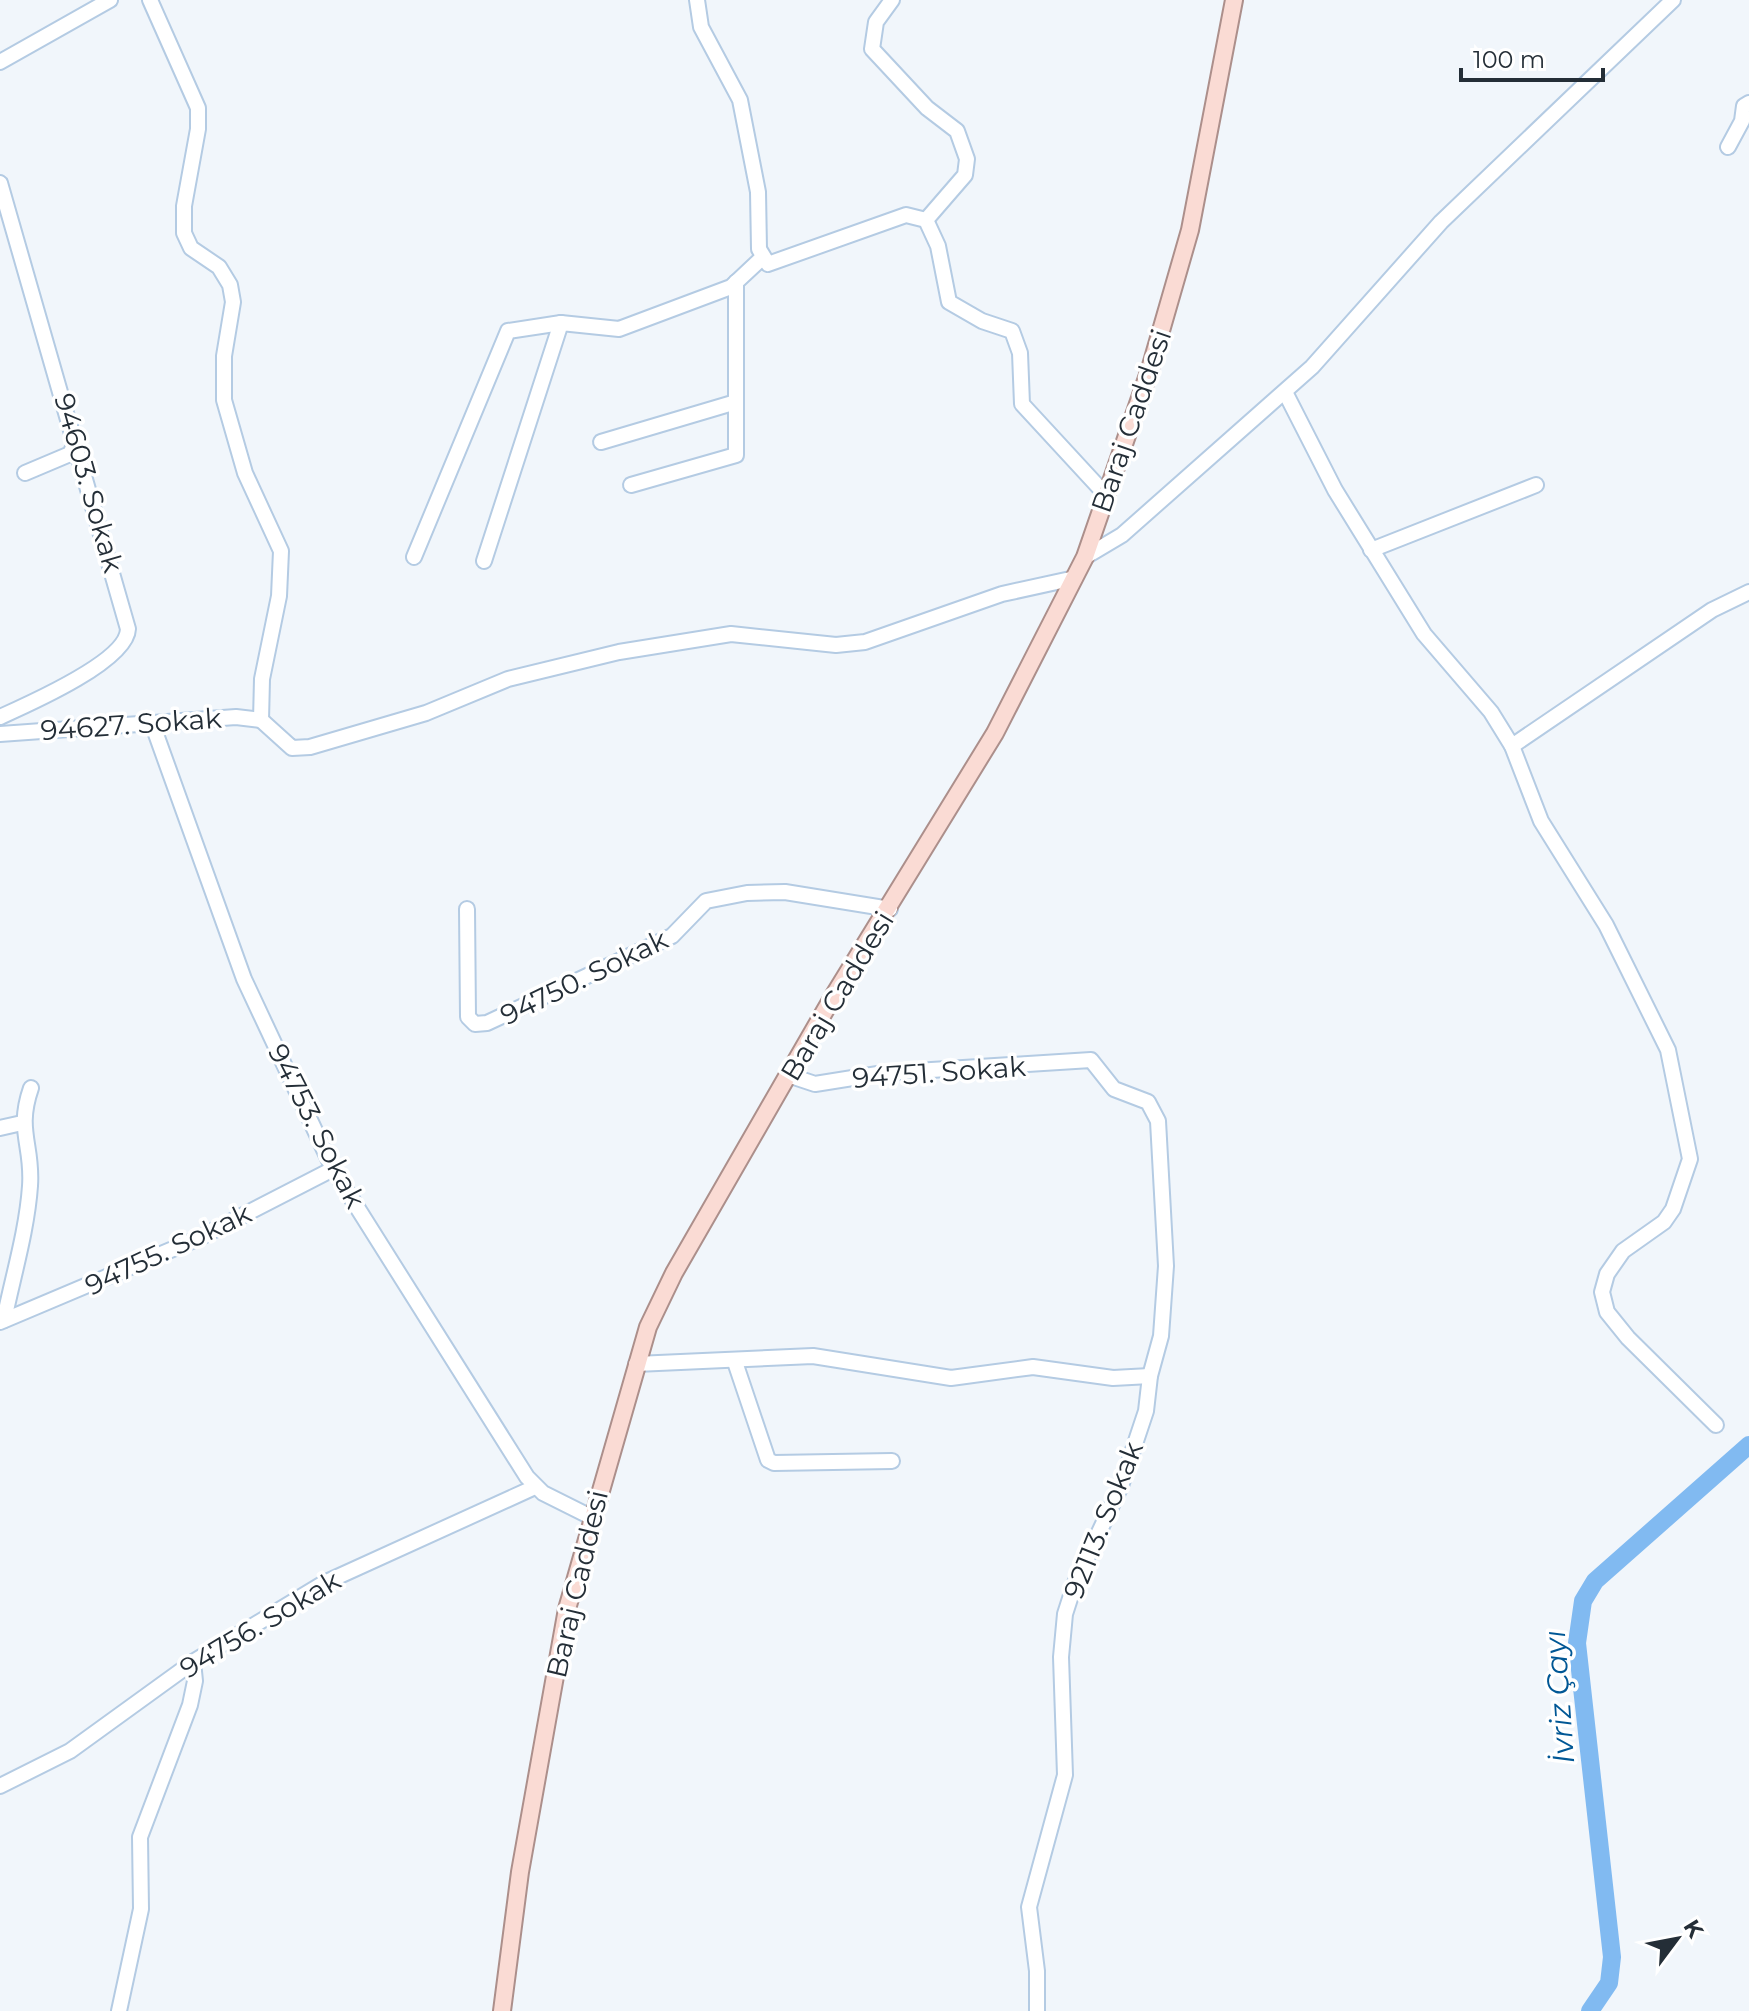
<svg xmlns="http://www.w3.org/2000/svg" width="1749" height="2011" viewBox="0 0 1749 2011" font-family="Montserrat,sans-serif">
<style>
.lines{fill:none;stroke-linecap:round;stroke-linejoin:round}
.river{stroke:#81baf1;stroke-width:18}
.minor-casing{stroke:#b4cbe3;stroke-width:18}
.major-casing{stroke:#ac8f8b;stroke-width:20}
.minor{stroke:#fff;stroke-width:14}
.major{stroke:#fadbd4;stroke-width:16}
.labels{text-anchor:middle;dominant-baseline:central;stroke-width:7;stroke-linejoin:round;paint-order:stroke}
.street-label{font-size:28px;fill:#242e37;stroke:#fff}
.water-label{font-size:30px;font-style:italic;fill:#005795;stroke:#fff}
</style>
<rect width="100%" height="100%" fill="#f1f6fb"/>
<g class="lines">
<path class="river" d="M1590 2011 1609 1983 1612 1957 1577 1643 1583 1601 1595 1581 1749 1445"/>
<defs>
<g id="minor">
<path d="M150 0 198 108V129L184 206V233L191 248 219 267 230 285 233 302 224 356V400L245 473 281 551 279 596 262 679 261 720"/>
<path d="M697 0 701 27 740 100 758 192 759 249 768 264 906 215 926 220 938 246 949 302 982 321 1012 331 1020 353 1022 404 1106 495"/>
<path d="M892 0 876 22 872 49 927 108 957 131 967 159 965 175 926 220"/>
<path d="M0 62 110 0"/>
<path d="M1728 147 1742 121 1744 106 1749 103"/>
<path d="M0 183 128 629C127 661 29 704 0 717"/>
<path d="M1285 392 1335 490 1424 634 1491 712 1512 746 1541 821 1606 925 1668 1050 1690 1159 1673 1209 1664 1222 1623 1251 1607 1274 1602 1292 1607 1312 1628 1338 1716 1425"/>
<path d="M601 442 736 402"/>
<path d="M25 473 70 454 76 441"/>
<path d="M631 485 736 455V282"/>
<path d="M1371 550 1536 485"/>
<path d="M414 557 508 331 561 323"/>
<path d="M1085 557 1122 535 1312 367 1441 222 1673 0"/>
<path d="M484 561 561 323 619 329 731 287 763 257"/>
<path d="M261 720 292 748 310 747 426 713 508 679 619 652 731 634 836 645 865 642 1002 594 1075 578"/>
<path d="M152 723 244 979 333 1169 527 1477 543 1493 591 1517"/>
<path d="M0 734 236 717 261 720"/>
<path d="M1512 746 1712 610 1749 592"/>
<path d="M467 909 468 1017 475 1024 487 1023 672 936 706 901 747 893 785 892 890 909"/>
<path d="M788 1075 815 1084 884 1073 1091 1060 1114 1089 1148 1102 1158 1121 1166 1266 1161 1336 1150 1376 1146 1411 1121 1486 1075 1583 1065 1614 1061 1657 1065 1775 1029 1907 1037 1971V2011"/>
<path d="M0 1128 22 1123"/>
<path d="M4 1320C13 1276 27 1230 30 1186 33 1145 16 1131 31 1088"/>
<path d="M0 1322 199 1238 333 1169"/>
<path d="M735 1362 768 1460 774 1463 892 1461"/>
<path d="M636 1364 813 1356 951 1378 1033 1367 1113 1378 1150 1376"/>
<path d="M0 1786 70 1751 193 1662 324 1583 535 1487"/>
<path d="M119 2011 141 1909 140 1837 190 1705 195 1681 193 1662"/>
</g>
<path id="major" d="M502 2011 520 1872 567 1609 648 1327 674 1273 834 995 995 733 1085 557 1150 369 1190 230 1234 0"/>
</defs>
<use href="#minor" class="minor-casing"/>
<use href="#major" class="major-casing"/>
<use href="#minor" class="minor"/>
<use href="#major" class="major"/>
</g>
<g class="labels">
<g class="street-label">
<text transform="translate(1131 421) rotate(-71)">Baraj Caddesi</text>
<text transform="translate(89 483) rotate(74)">94603. Sokak</text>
<text transform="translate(131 724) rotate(-4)">94627. Sokak</text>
<text transform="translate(584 977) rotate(-26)">94750. Sokak</text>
<text transform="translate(837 996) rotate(-59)">Baraj Caddesi</text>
<text transform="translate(939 1072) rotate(-4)">94751. Sokak</text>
<text transform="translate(317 1126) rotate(63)">94753. Sokak</text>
<text transform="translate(168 1249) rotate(-25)">94755. Sokak</text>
<text transform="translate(1103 1520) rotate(-68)">92113. Sokak</text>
<text transform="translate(577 1584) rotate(-77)">Baraj Caddesi</text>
<text transform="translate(260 1624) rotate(-31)">94756. Sokak</text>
</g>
<g class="water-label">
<text transform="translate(1559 1697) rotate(-94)">İvriz Çayı</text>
</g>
</g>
<g transform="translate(1677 1939) rotate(58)" stroke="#ffffff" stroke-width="6" paint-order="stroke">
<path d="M0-6L14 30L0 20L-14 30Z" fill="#242e37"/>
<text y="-12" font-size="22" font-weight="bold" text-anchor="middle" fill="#242e37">K</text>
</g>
<path d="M1461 68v12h142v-12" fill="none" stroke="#242e37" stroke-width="4"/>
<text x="1473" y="68" font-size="24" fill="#242e37" stroke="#ffffff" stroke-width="6" paint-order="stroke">100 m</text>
</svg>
